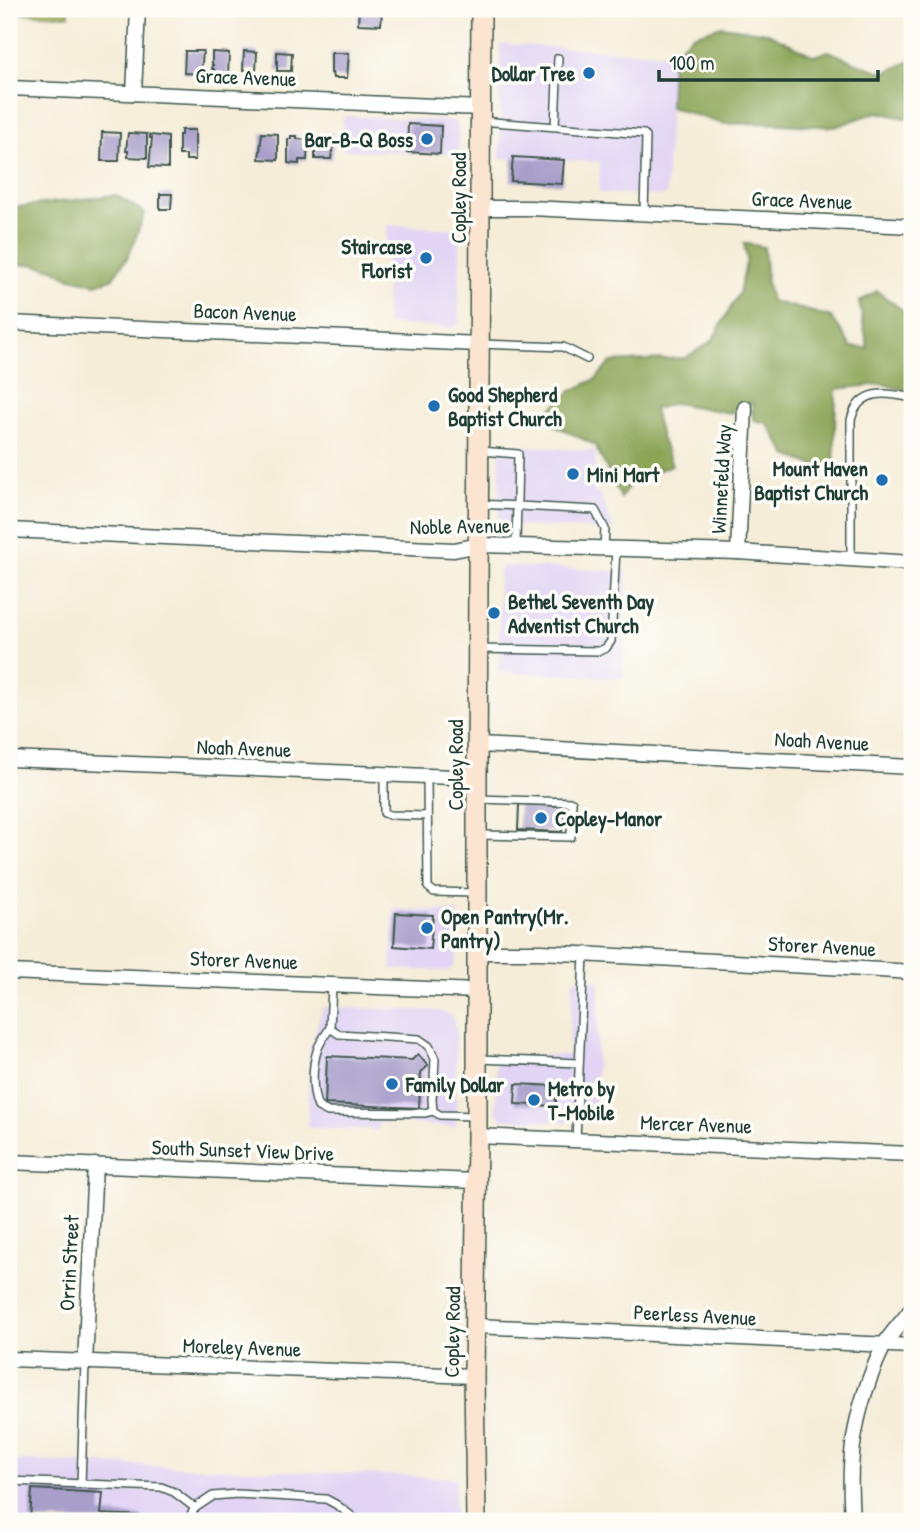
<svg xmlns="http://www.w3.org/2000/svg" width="921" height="1530" viewBox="0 0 921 1530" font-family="'Patrick Hand',sans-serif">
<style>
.built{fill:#e1d4f4}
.green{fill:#afbc5f;stroke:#677c4a;stroke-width:2}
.forest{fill:#8ba456;stroke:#557045;stroke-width:2}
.building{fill:#a89eca}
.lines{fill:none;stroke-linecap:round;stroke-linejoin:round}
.lane-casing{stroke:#3f574d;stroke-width:10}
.street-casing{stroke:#3f574d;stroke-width:17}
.secondary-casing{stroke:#3f574d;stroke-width:22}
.lane{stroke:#fff;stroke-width:7}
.street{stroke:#fff;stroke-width:14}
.secondary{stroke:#fce5d0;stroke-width:19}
.poi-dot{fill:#1f6fb2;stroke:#fdfcf7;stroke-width:2.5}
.labels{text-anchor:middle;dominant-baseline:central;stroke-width:7;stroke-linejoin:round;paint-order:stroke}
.poi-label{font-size:21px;font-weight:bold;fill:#1f3d34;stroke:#fdfcf7;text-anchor:start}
.street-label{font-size:21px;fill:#1f3d34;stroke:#fdfcf7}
</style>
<rect width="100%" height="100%" fill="#fdfcf7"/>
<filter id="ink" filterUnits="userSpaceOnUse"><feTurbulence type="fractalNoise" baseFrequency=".0143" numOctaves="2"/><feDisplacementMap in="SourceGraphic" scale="14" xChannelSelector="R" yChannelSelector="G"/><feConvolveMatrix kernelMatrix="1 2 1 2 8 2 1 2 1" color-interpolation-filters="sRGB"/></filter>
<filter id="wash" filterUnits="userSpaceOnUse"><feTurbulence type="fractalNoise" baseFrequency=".00686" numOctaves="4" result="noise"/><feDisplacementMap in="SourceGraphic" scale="28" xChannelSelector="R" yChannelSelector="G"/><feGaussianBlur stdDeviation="1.57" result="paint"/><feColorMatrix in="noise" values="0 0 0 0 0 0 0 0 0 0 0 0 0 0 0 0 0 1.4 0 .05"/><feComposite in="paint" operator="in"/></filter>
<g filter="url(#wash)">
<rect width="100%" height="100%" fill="#f5edd8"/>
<g class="built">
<path d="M500 44 672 54 666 196 599 193 600 162 500 158Z"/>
<path d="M343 116 455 121 458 125 459 154 343 150Z"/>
<path d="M387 225 460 229 459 323 454 328 386 324Z"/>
<path d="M500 444 596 451 594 493H600L614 530 505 525 499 517Z"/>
<path d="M506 566 627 571 623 678 499 672V570L502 567Z"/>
<path d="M394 909 458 912 457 959 452 968 447 971 391 969Z"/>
<path d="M573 979 600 981 594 1119H584V1123L504 1119 500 1117 496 1112V1056L568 1055Z"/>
<path d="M323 1007 439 1011 451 1015 456 1028V1127L379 1122 378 1130 308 1127 309 1052Z"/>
<path d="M9 1460 455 1478V1521H9Z"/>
</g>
<path class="green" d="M22 9H69V15L22 13Z"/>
<g class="forest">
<path d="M722 26 768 33 814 56 829 51 859 64 885 73 912 60V118H904L877 112 835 127 763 123 723 124 670 107 672 54 693 35Z"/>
<path d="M116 195 145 213 129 255 112 279 96 284 67 277 53 269 32 264 9 266V200L17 207Z"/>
<path d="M744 243 764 247 767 284 771 301 831 317 842 332 851 347 868 348 859 302 877 291 905 312 912 313V392L883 384 836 389 834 473 787 455 767 423 753 420 752 402 741 405 730 413 675 403 654 409 661 437 672 465 632 481 621 498 595 445 556 426 545 414 571 391 596 379 611 362 685 358 712 341 739 293 747 259Z"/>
</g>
<g id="blocks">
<g class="building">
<path d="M359 9H382L381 25 358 24Z"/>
<path d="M185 51H203L201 74 184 73Z"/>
<path d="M244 51 257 52 256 70H243Z"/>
<path d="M212 52 229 53 228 75H213L214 69H212V65H213L212 63Z"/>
<path d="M277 52 292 53 291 71H277Z"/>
<path d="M331 53H349L347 78H333L332 73H331Z"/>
<path d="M408 124 441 126 440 154 407 152Z"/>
<path d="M181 130H195V160H186V155H179V135H181Z"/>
<path d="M102 132 120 133 119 161H101Z"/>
<path d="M128 133 147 134V158L128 157V151H126Z"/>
<path d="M262 133 278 134V160L259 159Z"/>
<path d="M150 135 168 137V168L149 167 152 138H150Z"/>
<path d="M291 136H297V139L308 140 307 160H299V164L288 163V139H291Z"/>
<path d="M315 136H334L331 159H315Z"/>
<path d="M513 157 564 160 562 184 511 181Z"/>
<path d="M160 194H172L171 209H160Z"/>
<path d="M519 804 563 806 562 832 518 830Z"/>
<path d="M396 913 433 915 430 949 394 946Z"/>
<path d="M418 1054 428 1066 421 1072 419 1108 325 1104 327 1056 412 1060Z"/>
<path d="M516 1084 556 1086V1106L515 1104Z"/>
<path d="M32 1489 103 1493 101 1514 142 1516 141 1521H30Z"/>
</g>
</g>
</g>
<g filter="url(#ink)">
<use href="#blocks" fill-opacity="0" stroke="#3f574d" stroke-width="2"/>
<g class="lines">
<defs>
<g id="lane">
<path d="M481 121 644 134 646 137 644 213"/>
<path d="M555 126 558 58"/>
<path d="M480 344 563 347 587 359"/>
<path d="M481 451 518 454 516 546"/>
<path d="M479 504 595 510 605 529 604 548"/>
<path d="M851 559V420C859 388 886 392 912 398"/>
<path d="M479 649 599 651 606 648 611 641 616 549"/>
<path d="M384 774V813L390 815 427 816"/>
<path d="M427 776 428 887 434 892 476 893"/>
<path d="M477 799 572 802 571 837 478 835"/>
<path d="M332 985 330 1028 339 1034 419 1039 429 1046 435 1059 434 1078 432 1099 433 1111 440 1115 476 1116"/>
<path d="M330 1028C326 1034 321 1041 318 1048 312 1065 311 1090 318 1107L328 1112 424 1113 433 1111"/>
<path d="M478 1059 579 1063"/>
<path d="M576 1140 584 955"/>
<path d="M9 1481 161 1487 174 1492 195 1508"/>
<path d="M81 1484 85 1363"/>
<path d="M187 1521 195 1508 213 1496 237 1494 326 1499 337 1505 358 1521"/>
</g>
<g id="street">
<path d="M9 88 481 108"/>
<path d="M134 93 138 9"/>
<path d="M480 208H530L912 226"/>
<path d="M9 323 479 344"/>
<path d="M9 530 454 550 479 545 738 552 912 563"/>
<path d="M738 552 745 408"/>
<path d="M478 745 912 767"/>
<path d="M9 759 477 778"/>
<path d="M478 952H541L847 968 912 972"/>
<path d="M9 972 477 991"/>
<path d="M477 1136 912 1154"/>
<path d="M9 1162 476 1181"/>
<path d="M476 1326 912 1346"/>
<path d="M9 1359 474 1376"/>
<path d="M85 1363 95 1165"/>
<path d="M852 1521C851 1503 850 1485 851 1467 853 1426 865 1385 883 1347 890 1333 904 1321 912 1308"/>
</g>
<path id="secondary" d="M476 1521 474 1376 477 1136V778L481 9"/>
</defs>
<use href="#lane" class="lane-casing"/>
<use href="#street" class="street-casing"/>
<use href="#secondary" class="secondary-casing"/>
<use href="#lane" class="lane"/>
<use href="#street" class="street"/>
<use href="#secondary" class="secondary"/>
</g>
</g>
<g class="poi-dot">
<circle cx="589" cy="73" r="7"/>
<circle cx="427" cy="139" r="7"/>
<circle cx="426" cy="258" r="7"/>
<circle cx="434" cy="406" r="7"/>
<circle cx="573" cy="474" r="7"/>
<circle cx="882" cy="480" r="7"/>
<circle cx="494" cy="613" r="7"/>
<circle cx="541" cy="818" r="7"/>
<circle cx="427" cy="928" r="7"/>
<circle cx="392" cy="1084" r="7"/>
<circle cx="534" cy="1100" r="7"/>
</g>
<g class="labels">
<g class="poi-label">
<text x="575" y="73" text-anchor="end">Dollar Tree</text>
<text x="413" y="139" text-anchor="end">Bar-B-Q Boss</text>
<text x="412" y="246" text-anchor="end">Staircase<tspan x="412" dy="24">Florist</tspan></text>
<text x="448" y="394">Good Shepherd<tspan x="448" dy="24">Baptist Church</tspan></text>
<text x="868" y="468" text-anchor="end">Mount Haven<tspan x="868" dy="24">Baptist Church</tspan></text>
<text x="587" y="474">Mini Mart</text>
<text x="508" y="601">Bethel Seventh Day<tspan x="508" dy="24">Adventist Church</tspan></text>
<text x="555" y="818">Copley-Manor</text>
<text x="441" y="916">Open Pantry(Mr.<tspan x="441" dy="24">Pantry)</tspan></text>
<text x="406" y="1084">Family Dollar</text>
<text x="548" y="1088">Metro by<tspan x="548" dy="24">T-Mobile</tspan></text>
</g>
<g class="street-label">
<text transform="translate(246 77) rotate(2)">Grace Avenue</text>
<text transform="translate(458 198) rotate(-90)">Copley Road</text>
<text transform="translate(802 200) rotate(2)">Grace Avenue</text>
<text transform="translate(245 312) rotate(2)">Bacon Avenue</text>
<text transform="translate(721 479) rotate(-87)">Winnefeld Way</text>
<text transform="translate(460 526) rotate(-1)">Noble Avenue</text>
<text transform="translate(822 741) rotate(3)">Noah Avenue</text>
<text transform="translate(244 748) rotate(2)">Noah Avenue</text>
<text transform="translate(455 765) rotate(-90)">Copley Road</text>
<text transform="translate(822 946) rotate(3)">Storer Avenue</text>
<text transform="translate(244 960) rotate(2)">Storer Avenue</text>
<text transform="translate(696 1124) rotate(2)">Mercer Avenue</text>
<text transform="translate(243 1150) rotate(2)">South Sunset View Drive</text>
<text transform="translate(69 1263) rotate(-87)">Orrin Street</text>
<text transform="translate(695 1315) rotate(3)">Peerless Avenue</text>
<text transform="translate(452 1332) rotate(-89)">Copley Road</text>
<text transform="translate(242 1347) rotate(2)">Moreley Avenue</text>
</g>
</g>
<rect width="921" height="1530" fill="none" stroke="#fdfcf7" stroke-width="35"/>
<path d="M659 70v10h219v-10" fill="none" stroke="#1f3d34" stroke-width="3.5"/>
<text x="669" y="70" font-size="21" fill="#1f3d34" stroke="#fdfcf7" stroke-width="5" paint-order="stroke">100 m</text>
</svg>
